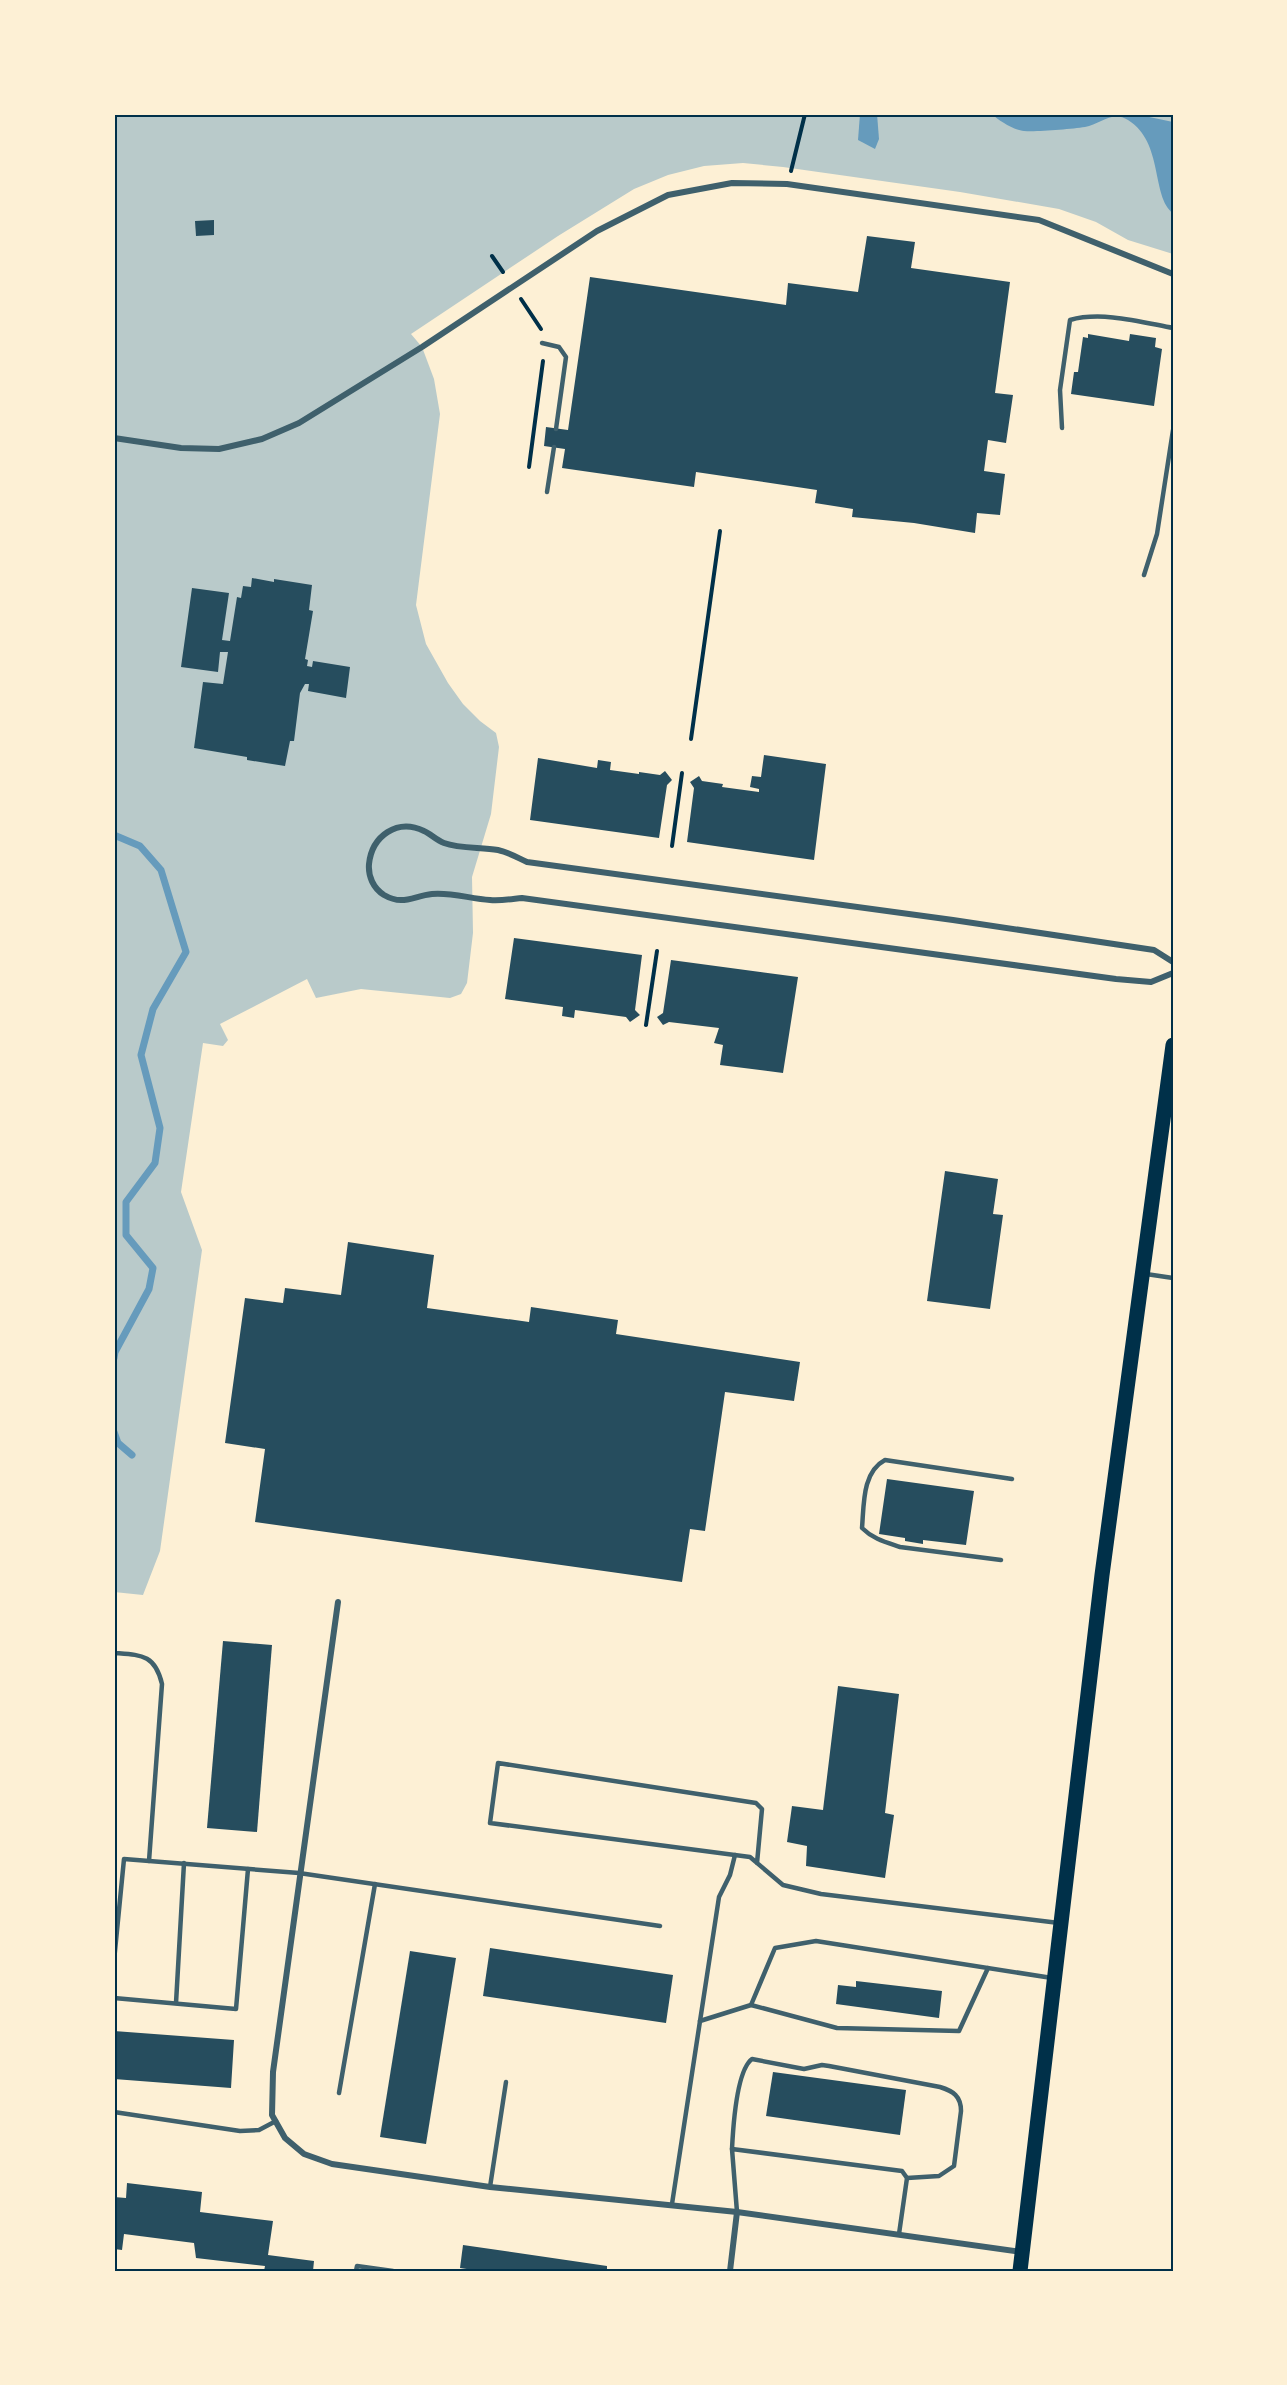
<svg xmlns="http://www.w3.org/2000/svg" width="1287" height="2385" viewBox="0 0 1287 2385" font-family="'Exo 2',sans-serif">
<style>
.green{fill:#b9caca}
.water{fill:#669bbc}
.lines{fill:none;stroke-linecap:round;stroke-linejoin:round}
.stream{stroke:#669bbc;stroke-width:7}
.building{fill:#264d5e}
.path{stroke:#003049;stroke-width:4}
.service{stroke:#3f606c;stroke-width:4.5}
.minor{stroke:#3f606c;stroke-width:6}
.primary{stroke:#003049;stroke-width:15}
.neatline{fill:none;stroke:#003049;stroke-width:2}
</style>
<rect width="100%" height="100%" fill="#fdf0d5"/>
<path class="green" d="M114 114H1173V254L1128 240 1096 222 1059 209 960 192 783 167 743 163 704 166 668 175 634 189 558 236 411 334 422 347 434 379 440 414 416 605 426 644 448 683 463 704 480 721 496 733 499 747 491 814 472 877 473 933 467 983 461 994 450 998 361 989 316 998 307 979 220 1024 228 1040 223 1046 203 1043 181 1192 202 1250 160 1551 143 1595 114 1592Z"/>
<g class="water">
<path d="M860 114H877L879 139 875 149 858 140Z"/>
<path d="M992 114H1135L1173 122V213C1151 197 1164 142 1128 120 1113 110 1100 124 1085 127 1071 129 1038 132 1024 131 1014 130 999 121 992 114Z"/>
</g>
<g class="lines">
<g class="stream">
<path d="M114 835 140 846 161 870 186 952 153 1009 141 1055 160 1128 155 1163 126 1202V1235L153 1268 149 1289 115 1352 114 1358"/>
<path d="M114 1432 118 1443 132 1455"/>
</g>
</g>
<g class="building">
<path d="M214 220V235L196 236 195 221Z"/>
<path d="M867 236 915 242 911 268 1010 282 995 393 1013 395 1006 443 988 440 984 471 1005 474 1000 515 977 513 975 533 914 523 852 517 853 509 815 503 817 490 696 472 694 487 562 468 565 449 544 446 546 427 568 430 590 277 786 305 788 283 858 292Z"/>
<path d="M1088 334 1129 341 1130 334 1156 338 1155 347 1162 349 1154 406 1071 394 1074 372H1078L1083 337 1088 338Z"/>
<path d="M252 578 274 582V579L312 585 309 610 313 611 305 659 308 660 307 666 312 667 313 661 350 667 346 698 308 691 309 684H305L300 693 294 741H290L285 766 247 760V757L194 748 203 682 223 684 228 652H220L218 672 181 667 192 588 229 593 222 640 230 641 237 597 241 598 243 586 251 587Z"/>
<path d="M764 755 826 764 814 860 687 842 694 788 690 782 699 776 702 781 723 784 722 787 759 792V789L750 787 752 776 761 777Z"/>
<path d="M538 758 597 768 598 760 611 762 610 770 639 774V772L660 775 665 771 672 780 667 785 659 838 530 820Z"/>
<path d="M514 938 642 955 635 1010 640 1015 630 1022 626 1017 575 1010 574 1018 562 1016 563 1007 505 999Z"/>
<path d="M671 960 798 977 783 1073 720 1065 723 1045 714 1043 719 1028 669 1022 663 1025 657 1017 663 1013Z"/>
<path d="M945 1171 998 1179 993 1214 1003 1215 990 1309 927 1301Z"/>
<path d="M348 1242 434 1255 427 1308 529 1322 531 1307 618 1320 616 1334 800 1362 794 1401 725 1392 705 1531 690 1529 682 1582 255 1522 265 1449 225 1443 245 1298 283 1303 285 1288 341 1295Z"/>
<path d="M887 1479 974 1491 966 1545 923 1540V1544L905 1541V1538L879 1534Z"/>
<path d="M223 1641 272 1645 257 1832 207 1828Z"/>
<path d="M838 1686 899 1694 885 1813 894 1815 885 1878 806 1866 807 1846 787 1842 792 1806 823 1810Z"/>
<path d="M490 1948 673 1975 666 2023 483 1996Z"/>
<path d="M410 1951 456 1958 426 2144 380 2137Z"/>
<path d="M856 1981 942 1991 939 2018 836 2004 838 1985 856 1987Z"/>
<path d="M114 2031 234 2040 231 2088 114 2079Z"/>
<path d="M773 2072 906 2090 900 2135 766 2116Z"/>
<path d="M127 2183 202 2192 200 2212 273 2221 268 2255 314 2261 313 2271H264L265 2266 196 2258 194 2243 124 2234 122 2250 114 2249V2197L126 2198Z"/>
<path d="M463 2245 607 2266V2271H480L460 2268Z"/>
</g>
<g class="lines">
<g class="path">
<path d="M791 171 805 114"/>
<path d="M492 256 503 272"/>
<path d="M521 299 541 329"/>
<path d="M529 467 543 361"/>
<path d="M691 739 720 531"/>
<path d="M672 846 682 773"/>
<path d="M646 1025 657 951"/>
</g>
<g class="service">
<path d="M542 343 559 347 566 357 556 429"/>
<path d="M1062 428 1060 390 1070 320C1102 311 1141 322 1173 328"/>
<path d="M547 492 554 447"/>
<path d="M1144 575 1157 534 1173 430"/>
<path d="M1146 1274 1173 1278"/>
<path d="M1001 1560 900 1547C885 1542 873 1539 862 1528 864 1505 862 1472 885 1460L1012 1479"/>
<path d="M114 1653C141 1655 155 1654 162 1684L149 1861"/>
<path d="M757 1863 762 1809 756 1803 498 1763 490 1823 750 1857 783 1885 821 1894 1059 1923"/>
<path d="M114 1961 124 1859 299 1873 660 1926"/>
<path d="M114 1998 236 2009 248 1869"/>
<path d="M176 2003 184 1863"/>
<path d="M751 2005 775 1948 816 1941 1052 1978"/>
<path d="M700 2021 751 2005 837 2028 959 2031 988 1968"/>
<path d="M339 2093 375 1884"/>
<path d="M114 2112 240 2131 259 2130 276 2121"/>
<path d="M732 2149C733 2129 736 2071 752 2059L804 2069 822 2065 829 2066 940 2087C953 2091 961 2096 961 2111L954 2166 939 2176 907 2178"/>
<path d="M490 2187 506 2082"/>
<path d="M672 2204 719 1897 730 1875 735 1855"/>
<path d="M737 2212 732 2149 902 2171 907 2178 899 2234"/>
<path d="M356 2271 357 2266 393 2271"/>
</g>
<g class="minor">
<path d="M114 438 181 448 219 449 262 439 299 423 422 347 597 231 668 195 732 183 787 184 1039 220 1173 274"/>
<path d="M1173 962 1154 950 953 920 527 862C518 858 508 852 498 850 481 847 460 849 444 843 436 840 431 834 424 831 397 818 372 836 369 864 368 876 373 888 384 895 403 906 413 896 432 894 451 892 471 899 490 900 501 901 512 899 522 898L1116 979 1151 982 1173 973"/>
<path d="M338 1602 273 2072 272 2115 285 2138 304 2154 332 2164 490 2187 737 2212 1022 2252"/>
<path d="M730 2271 737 2212"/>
</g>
<path class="primary" d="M1020 2271 1102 1575 1173 1045"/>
</g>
<rect width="1287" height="2385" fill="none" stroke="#fdf0d5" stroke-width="231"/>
<rect x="116" y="116" width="1056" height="2154" class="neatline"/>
</svg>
